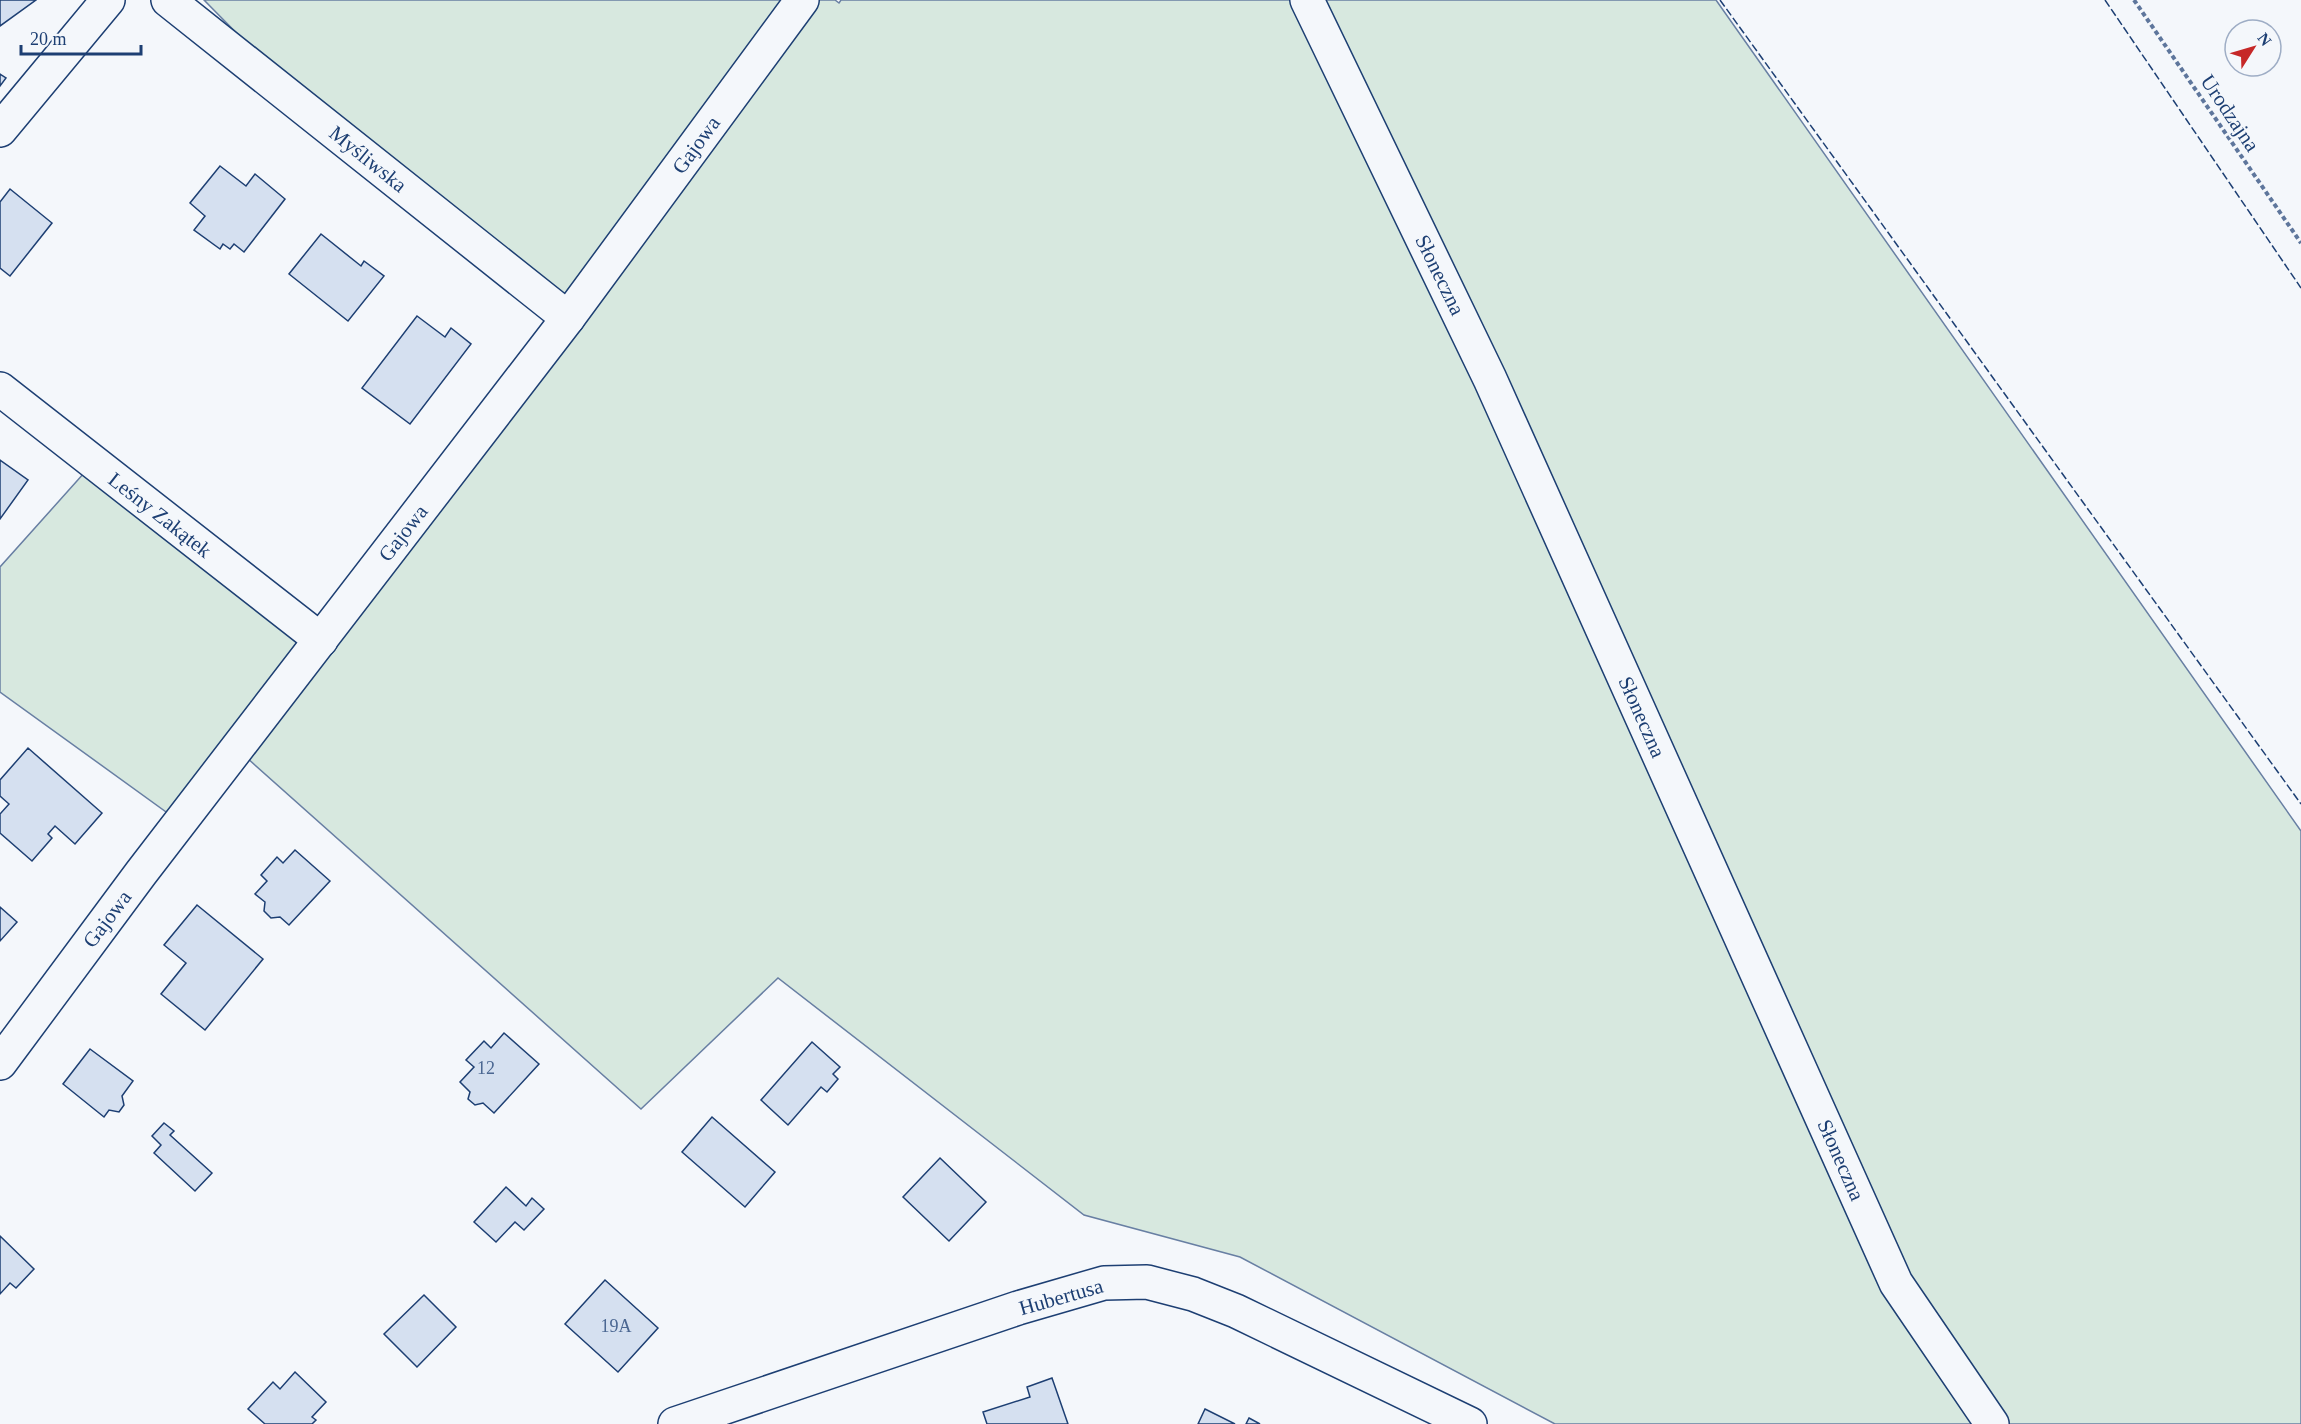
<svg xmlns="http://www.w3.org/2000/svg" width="2301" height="1424" viewBox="0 0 2301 1424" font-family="'Times New Roman',serif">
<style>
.green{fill:#d7e8df;stroke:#687fa3;stroke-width:1.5}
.building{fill:#d5e0f0;stroke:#1d3f73;stroke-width:1.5}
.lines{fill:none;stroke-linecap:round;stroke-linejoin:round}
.street-casing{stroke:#1d3f73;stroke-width:36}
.path{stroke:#5e769c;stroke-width:4;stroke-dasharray:4.5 3;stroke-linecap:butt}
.street{stroke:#f4f7fb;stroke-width:33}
.fence{stroke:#1d3f73;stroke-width:1.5;stroke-dasharray:8 3;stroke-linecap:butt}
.labels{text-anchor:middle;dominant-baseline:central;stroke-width:4.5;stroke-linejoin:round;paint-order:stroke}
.number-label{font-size:18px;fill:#4b6792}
.street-label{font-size:21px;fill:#1d3f73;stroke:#f4f7fb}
</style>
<rect width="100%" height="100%" fill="#f4f7fb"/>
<path class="green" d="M204 0H835L839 3 841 0H1716L2301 831V1424H1555L1240 1257 1084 1215 778 978 641 1109 237 749 180 822 0 692V567L93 463 321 640 585 318 332 130Z"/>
<g class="building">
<path d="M0 0H36L0 26Z"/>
<path d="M0 74 6 78 0 86Z"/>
<path d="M220 166 246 186 255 174 285 199 244 252 234 244 230 249 223 244 220 249 194 230 205 216 190 203Z"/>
<path d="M10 189 52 223 10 276 0 268V202Z"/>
<path d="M321 234 361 266 364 261 384 276 348 321 289 274Z"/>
<path d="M417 316 445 337 451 328 471 344 410 424 362 388Z"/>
<path d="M0 460 28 480 0 519Z"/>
<path d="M28 748 102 813 75 844 55 826 48 834 52 838 32 861 0 833V814L9 804 0 796V780Z"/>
<path d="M295 850 330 881 289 925 280 917 271 918 264 911 265 902 255 894 267 881 261 875 277 857 283 863Z"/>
<path d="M197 905 263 959 205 1030 161 994 186 963 164 945Z"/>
<path d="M0 907 17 922 0 941Z"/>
<path d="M504 1033 539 1064 494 1113 483 1103 475 1105 468 1099 470 1092 460 1082 474 1067 466 1060 484 1041 491 1048Z"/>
<path d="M812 1042 840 1067 833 1074 838 1079 827 1092 821 1087 788 1125 761 1100Z"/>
<path d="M90 1049 133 1081 122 1096 124 1105 119 1112 109 1110 104 1117 63 1084Z"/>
<path d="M712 1117 775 1172 745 1207 682 1152Z"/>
<path d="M164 1123 174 1131 170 1135 212 1173 195 1191 154 1153 161 1145 152 1136Z"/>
<path d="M940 1158 986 1202 949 1241 903 1197Z"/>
<path d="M506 1187 526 1206 532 1198 544 1209 524 1230 515 1222 496 1242 474 1222Z"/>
<path d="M0 1236 34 1269 16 1288 10 1283 0 1294Z"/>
<path d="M605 1280 658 1328 618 1372 565 1324Z"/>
<path d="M424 1295 456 1327 417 1367 384 1334Z"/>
<path d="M295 1372 326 1402 312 1417 316 1420 312 1424H265L248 1409 273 1382 280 1389Z"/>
<path d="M1052 1378 1068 1424H987L983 1412 1030 1397 1027 1387Z"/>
<path d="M1205 1409 1235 1424H1198Z"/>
<path d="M1249 1418 1260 1424H1246Z"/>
</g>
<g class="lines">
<defs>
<g id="street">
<path d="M168 0 568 318"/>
<path d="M1307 0 1490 379 1896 1283 1992 1424"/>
<path d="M0 130 108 0"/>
<path d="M0 389 321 640"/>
<path d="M0 1063 141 873 568 318 802 0"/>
<path d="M675 1424 1018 1308 1104 1283 1147 1282 1193 1294 1236 1311 1470 1424"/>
</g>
</defs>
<use href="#street" class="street-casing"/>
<path class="path" d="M2134 0 2301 243"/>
<use href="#street" class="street"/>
<g class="fence">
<path d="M1720 0 2301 804"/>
<path d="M2105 0 2301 288"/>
</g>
</g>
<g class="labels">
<g class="number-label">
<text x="486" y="1068">12</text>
<text x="616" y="1326">19A</text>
</g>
<g class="street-label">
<text transform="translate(2230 113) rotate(56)">Urodzajna</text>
<text transform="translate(696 145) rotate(-54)">Gajowa</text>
<text transform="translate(368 159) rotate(39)">Myśliwska</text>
<text transform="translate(1440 275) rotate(64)">Słoneczna</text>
<text transform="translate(160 515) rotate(38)">Leśny Zakątek</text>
<text transform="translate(403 533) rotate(-52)">Gajowa</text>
<text transform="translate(1642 717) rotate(66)">Słoneczna</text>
<text transform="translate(107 919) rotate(-53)">Gajowa</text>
<text transform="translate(1841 1160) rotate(66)">Słoneczna</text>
<text transform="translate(1061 1297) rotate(-16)">Hubertusa</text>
</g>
</g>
<g transform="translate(2253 48) rotate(53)"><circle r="28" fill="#f4f7fb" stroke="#9eadc5" stroke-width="1.5"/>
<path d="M0-4.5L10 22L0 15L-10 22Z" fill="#c62828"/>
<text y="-9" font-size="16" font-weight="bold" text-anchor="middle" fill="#1d3f73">N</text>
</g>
<path d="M21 45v9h120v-9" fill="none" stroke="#1d3f73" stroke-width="3"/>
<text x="30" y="45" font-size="18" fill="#1d3f73" stroke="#f4f7fb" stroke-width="4.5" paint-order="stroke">20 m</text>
</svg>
